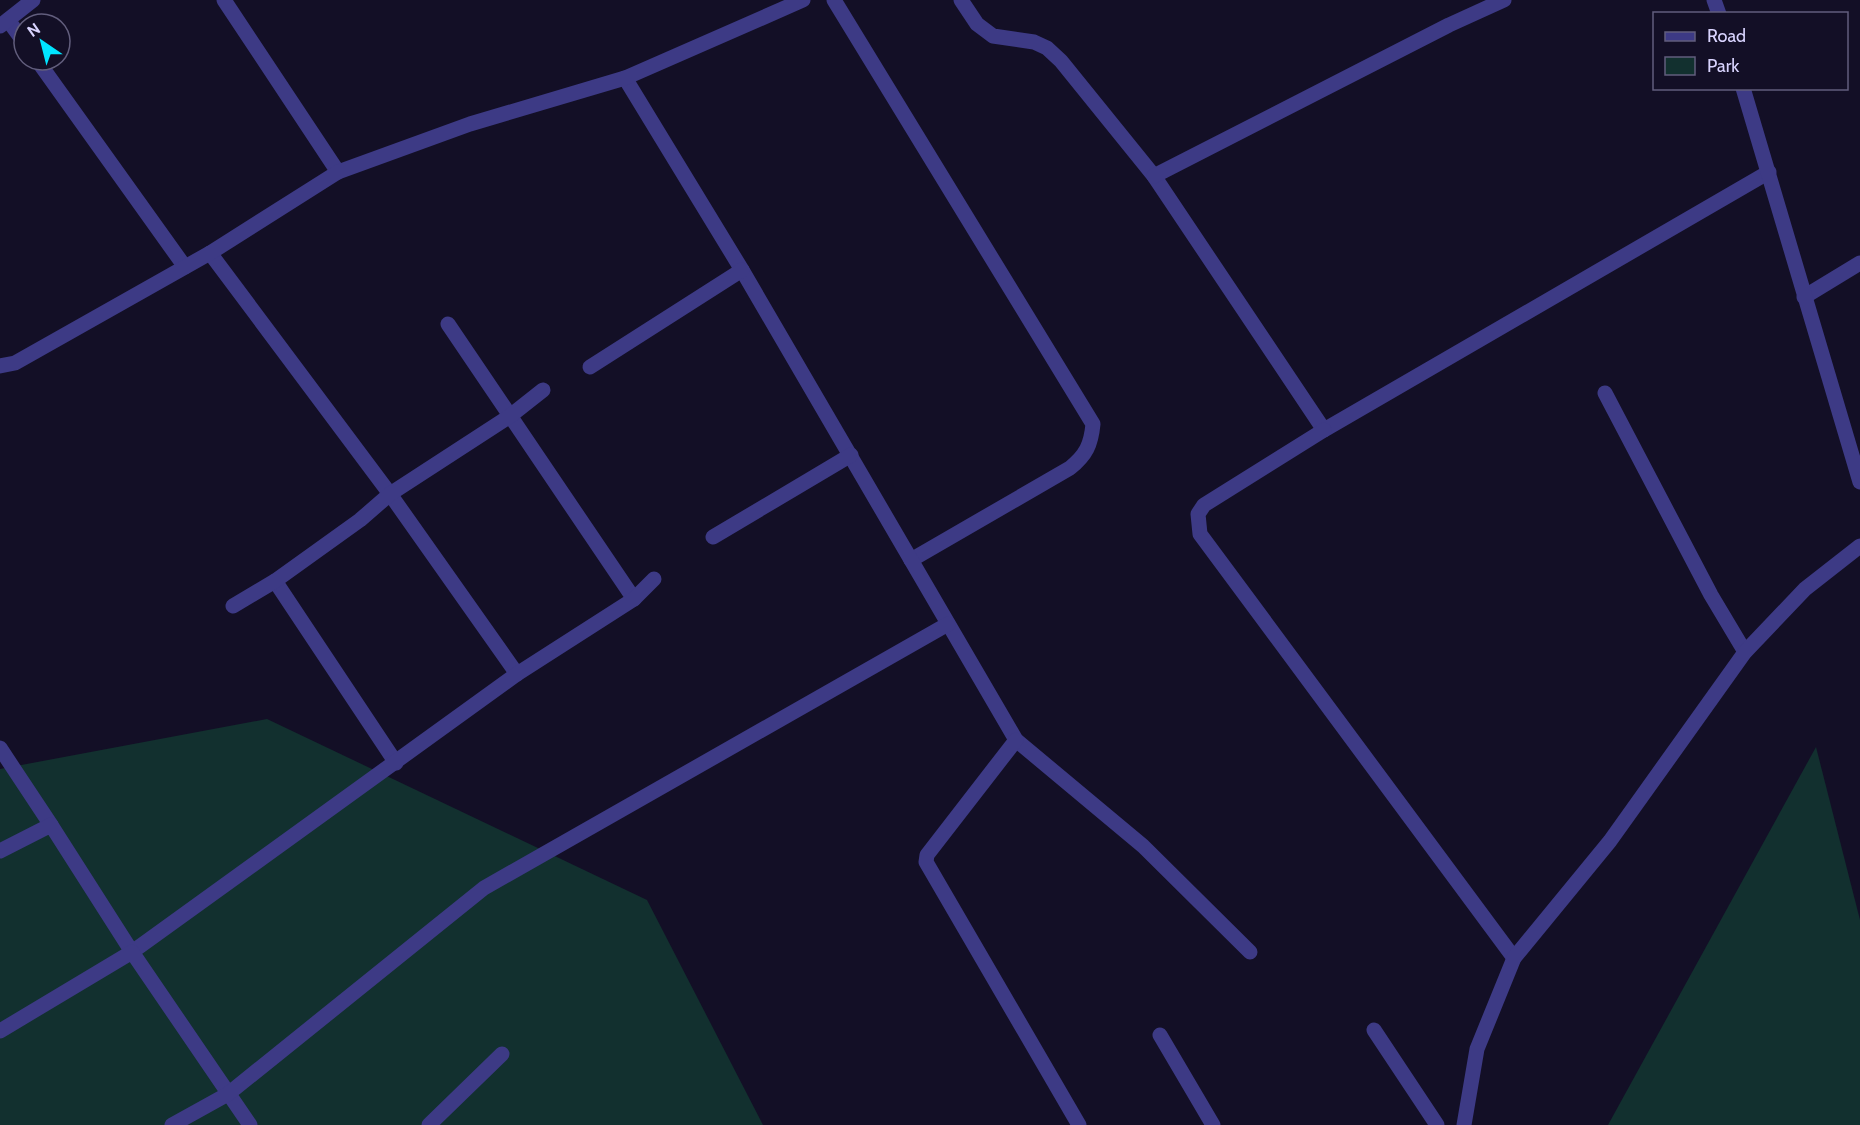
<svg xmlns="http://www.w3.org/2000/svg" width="1860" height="1125" viewBox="0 0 1860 1125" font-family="Cabin,sans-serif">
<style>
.green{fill:#12302f}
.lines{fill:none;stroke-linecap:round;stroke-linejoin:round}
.minor{stroke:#3d3a85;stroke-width:15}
.tertiary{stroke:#3d3a85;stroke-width:15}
</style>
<rect width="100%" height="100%" fill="#130f26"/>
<g class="green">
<path d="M267 719 647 900 763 1125H0V769Z"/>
<path d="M1816 747 1860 920V1125H1608Z"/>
</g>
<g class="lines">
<g class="minor">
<path d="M224 0 338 172"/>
<path d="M834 0 1093 424C1091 445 1086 455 1070 468L911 560"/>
<path d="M961 0 977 24 993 36 1034 42 1047 48 1061 61 1154 176 1324 430 1769 172"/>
<path d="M8 20 24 42"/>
<path d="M0 26 33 0"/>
<path d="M37 60 185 267"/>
<path d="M625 78 742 270 1016 740 1143 846 1250 952"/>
<path d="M1154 176 1449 25 1504 0"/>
<path d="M210 253 390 494 517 674"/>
<path d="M1804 297 1860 263"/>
<path d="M448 324 634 599"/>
<path d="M0 366 15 363 210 253 338 172 470 124 625 78 803 0"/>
<path d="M590 367 742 270"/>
<path d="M1605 393 1711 595 1745 652"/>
<path d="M1324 430 1204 505 1198 514 1200 534 1514 958"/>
<path d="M713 537 851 455"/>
<path d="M275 581 396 763"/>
<path d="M233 606 275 581 360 520 390 494 510 416 543 390"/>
<path d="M1016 740 927 855 926 862 1079 1125"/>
<path d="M0 748 51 825"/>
<path d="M0 851 51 825 132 952 517 674 634 599 654 579"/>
<path d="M1374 1030 1437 1125"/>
<path d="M0 1031 132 952 250 1125"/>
<path d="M1160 1035 1213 1125"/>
<path d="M172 1125 228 1094 484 888 948 624"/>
<path d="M429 1125 502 1054"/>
<path d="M1464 1125 1477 1049 1514 958 1610 841 1745 652 1805 589 1860 546"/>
</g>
<g class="tertiary">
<path d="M1714 0 1719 14"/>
<path d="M1743 88 1860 482"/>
</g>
</g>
<rect x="1653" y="12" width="195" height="78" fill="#130f26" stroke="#625e7d" stroke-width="1.5"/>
<rect x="1665" y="32" width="30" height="9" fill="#3d3a85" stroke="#625e7d" stroke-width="1.5"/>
<text x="1707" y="42" font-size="18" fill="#d9d4ff">Road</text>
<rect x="1665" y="57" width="30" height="18" fill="#12302f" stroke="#625e7d" stroke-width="1.5"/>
<text x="1707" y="72" font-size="18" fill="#d9d4ff">Park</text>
<g transform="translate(42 42) rotate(325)"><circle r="28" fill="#130f26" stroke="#625e7d" stroke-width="1.5"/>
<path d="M0-4.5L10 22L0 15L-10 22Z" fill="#00e5ff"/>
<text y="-9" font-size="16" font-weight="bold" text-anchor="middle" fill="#d9d4ff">N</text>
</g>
</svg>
